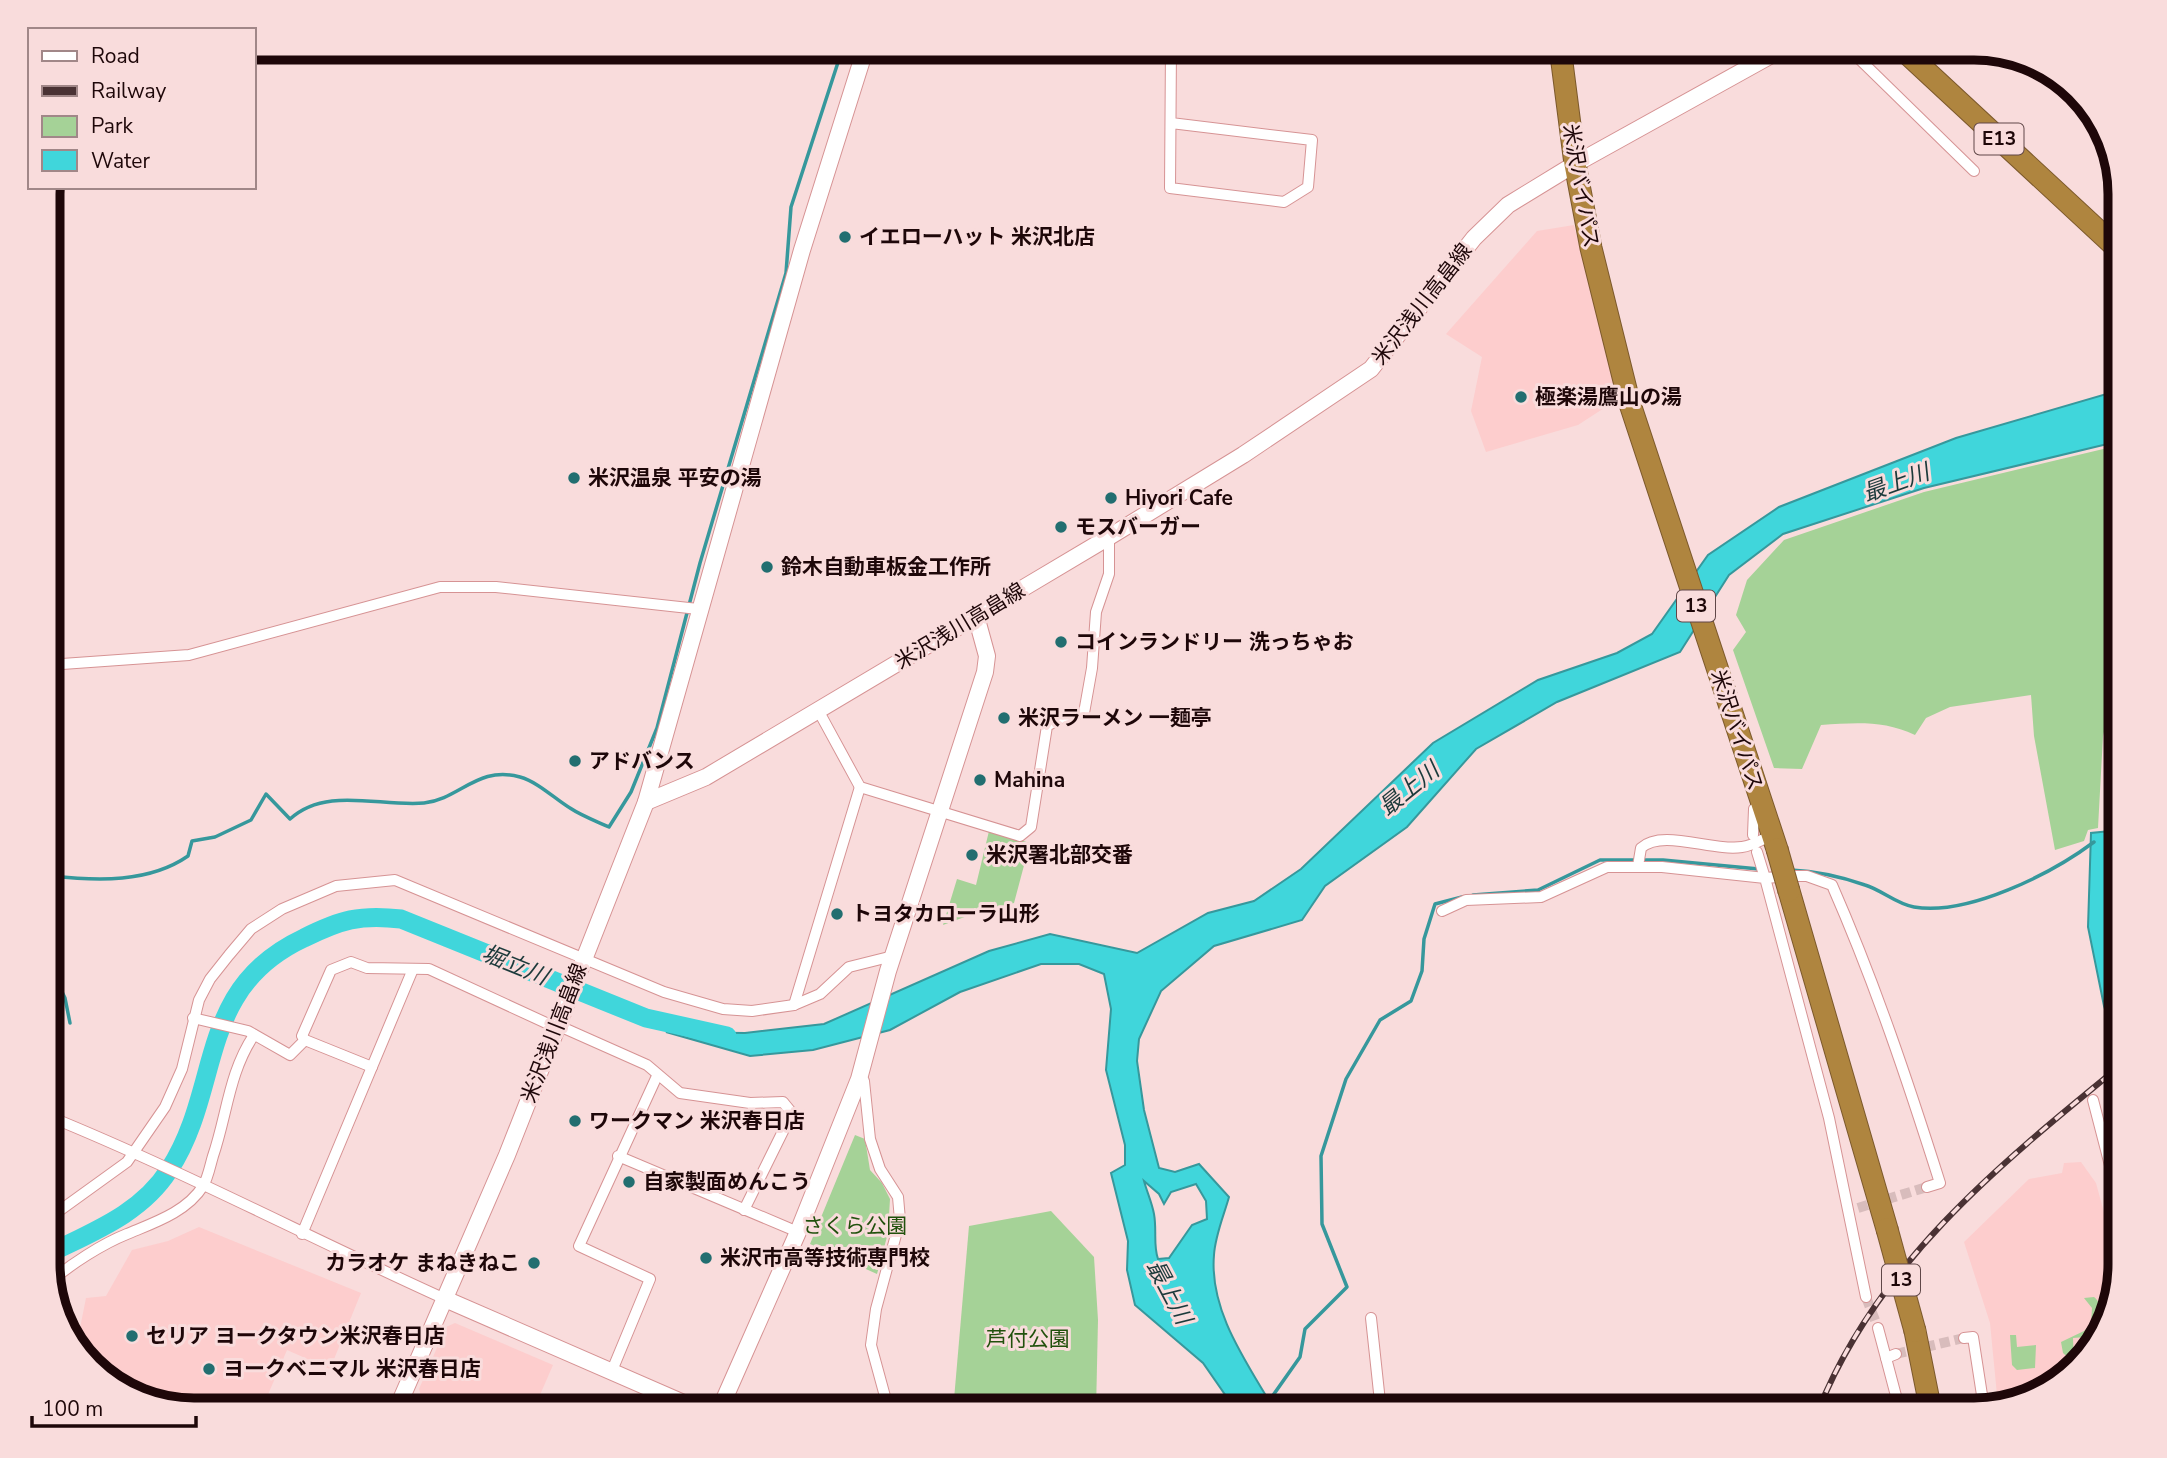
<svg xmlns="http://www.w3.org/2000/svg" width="2167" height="1458" viewBox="0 0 2167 1458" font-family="'Nunito Sans','Noto Sans JP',sans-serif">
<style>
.built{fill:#fdcdcd}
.green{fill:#a5d297}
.water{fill:#40d6db;stroke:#36989c;stroke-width:2;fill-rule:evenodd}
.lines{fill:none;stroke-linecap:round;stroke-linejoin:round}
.stream{stroke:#36989c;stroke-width:3.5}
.river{stroke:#40d6db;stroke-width:19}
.street-tunnel{stroke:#d8bcbc;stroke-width:10;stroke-dasharray:10 5;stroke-linecap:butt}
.street-casing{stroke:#d69394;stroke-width:12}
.secondary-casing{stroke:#d69394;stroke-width:18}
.highway-casing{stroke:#7c592c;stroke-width:23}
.street{stroke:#fff;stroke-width:10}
.secondary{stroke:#fff;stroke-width:16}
.highway{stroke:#af853f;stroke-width:21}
.rail-casing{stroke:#4a3234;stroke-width:6}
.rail{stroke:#f9dcdc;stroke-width:3.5;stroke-dasharray:10;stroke-linecap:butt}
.highway-bridge-casing{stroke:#7c592c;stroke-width:23;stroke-linecap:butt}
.highway-bridge{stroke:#af853f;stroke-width:21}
.poi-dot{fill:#226e70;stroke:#f9dcdc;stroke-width:2.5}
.labels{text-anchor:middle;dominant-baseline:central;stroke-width:6;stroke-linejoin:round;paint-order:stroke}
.shield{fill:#f9dcdc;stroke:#604748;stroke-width:2}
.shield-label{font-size:19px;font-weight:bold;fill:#1e0709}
.street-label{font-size:21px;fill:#1e0709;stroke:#f9dcdc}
.poi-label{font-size:21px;font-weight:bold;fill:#1e0709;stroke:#f9dcdc;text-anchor:start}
.park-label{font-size:21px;fill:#21510c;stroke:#f9dcdc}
.water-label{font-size:23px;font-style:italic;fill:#1c3a3b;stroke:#f9dcdc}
.rim{fill:none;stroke:#1e0709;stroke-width:9}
</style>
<rect width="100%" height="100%" fill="#f9dcdc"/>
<g class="built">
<path d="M1574 225 1618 399 1578 425 1486 452 1471 411 1482 357 1446 334 1537 231Z"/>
<path d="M2081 1162 2096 1183 2119 1268 2095 1346 2039 1395 1998 1405 1990 1323 1964 1242 2029 1179 2062 1173 2064 1163Z"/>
<path d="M199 1227 361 1293 330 1369 287 1350 261 1411H193L112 1386 76 1348 86 1298 106 1296 132 1250 168 1241Z"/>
<path d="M455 1323 553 1365 533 1411H446L422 1400 419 1389 446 1327Z"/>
</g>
<g class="green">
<path d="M2120 445V651L2112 659 2109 711 2103 736 2098 828 2088 830 2084 841 2055 850 2034 736 2031 695 1950 707 1926 718 1915 735C1883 720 1855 723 1821 725L1802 769 1774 768 1733 650 1746 632 1736 615 1747 580 1784 540 1924 492Z"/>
<path d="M989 831 1030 843 1014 903 978 912 943 925 957 879 976 885Z"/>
<path d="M855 1135 865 1139 870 1170 882 1183 890 1199 888 1233 877 1274 810 1244Z"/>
<path d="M1051 1211 1094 1257 1098 1320 1096 1411H953L969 1226Z"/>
<path d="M2094 1297C2104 1304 2102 1324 2098 1336L2073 1338 2074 1363 2063 1353 2061 1342 2084 1331 2091 1324 2092 1308 2084 1298Z"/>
<path d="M2010 1335H2016L2017 1347 2036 1345 2035 1368 2017 1370 2012 1365Z"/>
</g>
<g class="water">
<path d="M2120 390V441L1924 488 1783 534 1729 575 1680 652 1557 702 1476 749 1407 827 1325 886 1302 920 1214 946 1161 991 1139 1039 1137 1061 1144 1110 1159 1168 1175 1172 1199 1164 1229 1197C1224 1215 1215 1236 1214 1255 1209 1312 1248 1364 1275 1411H1239L1233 1406 1203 1363 1135 1305 1127 1270 1128 1241 1111 1173 1125 1165V1145L1106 1070 1111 1009 1104 974 1079 964H1041L960 992 890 1030 813 1050 750 1056 666 1032 745 1033 824 1024 989 951 1050 934 1137 953 1208 913 1254 901 1301 869 1433 743 1538 680 1617 653 1652 634 1708 555 1779 507 1956 438ZM1144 1181 1159 1194 1164 1204 1171 1192 1196 1184 1206 1201 1207 1219 1192 1225 1169 1258 1158 1259C1153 1245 1157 1230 1154 1214 1152 1203 1147 1192 1144 1181Z"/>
<path d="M2120 830V1054L2104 1006 2088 927 2091 833Z"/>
</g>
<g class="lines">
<g class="stream">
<path d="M1791 870C1815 871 1842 877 1865 885 1882 890 1896 904 1914 907 1968 916 2051 874 2094 842"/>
<path d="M48 881 52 876C97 881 149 883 188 856L192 841 215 837 251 820 266 794 290 819C326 786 380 807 424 803 460 799 478 765 520 777 538 782 555 799 570 808 582 816 596 821 609 827L631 792 657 728 700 563 786 273 791 207 843 47"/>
<path d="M1473 895 1538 890 1600 860H1663L1759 869"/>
<path d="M48 963 65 998 70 1023"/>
<path d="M1262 1411 1300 1357 1305 1329 1347 1287 1322 1224 1321 1156 1346 1079 1380 1020 1411 1001 1422 971 1424 939 1435 904 1462 897"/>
</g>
<path class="river" d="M48 1254C92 1232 141 1214 169 1170 223 1087 195 989 304 938 340 920 360 914 401 919L646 1018 727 1036"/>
<g class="street-tunnel">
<path d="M1858 1208 1927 1187"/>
<path d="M1866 1297 1878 1328"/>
<path d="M1896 1354 1964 1338"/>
</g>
<defs>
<g id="street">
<path d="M1847 47 1974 171"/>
<path d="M1171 123 1312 140 1308 187 1284 202 1170 188 1171 47"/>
<path d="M48 611H53"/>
<path d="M48 665 189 655 440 587H496L698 609"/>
<path d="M818 710 860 787 1020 836 1031 827 1047 726 1063 717 1084 713 1092 668 1096 612 1109 574V537"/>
<path d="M1753 835 1754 809 1762 806"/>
<path d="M1757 852 1765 878 1778 877"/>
<path d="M1638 866 1641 848C1662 828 1713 852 1742 847 1752 846 1763 839 1772 835"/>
<path d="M1793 876H1807L1832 885C1875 983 1908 1082 1940 1183L1927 1187"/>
<path d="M1442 911 1466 900 1541 897 1607 867H1662L1765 878 1829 1118 1866 1297"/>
<path d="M794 1005 860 787"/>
<path d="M193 1018 248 1031 290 1055 305 1040 372 1067"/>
<path d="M557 1025 647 1065 680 1093 750 1103 783 1102 792 1113 744 1210"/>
<path d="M305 1040 302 1036 331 970 351 962 367 968 429 969 557 1028"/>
<path d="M859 1079 864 1081 870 1139 880 1169 898 1197 900 1220 876 1309 871 1345 889 1411"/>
<path d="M2093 1100 2120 1204"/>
<path d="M48 1116C183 1171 312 1239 445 1299"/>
<path d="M618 1156 798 1232"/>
<path d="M48 1219 127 1162 165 1107 182 1069 199 1000 210 979 229 955 251 929 282 909 336 886 395 880 664 992 723 1009 752 1011 794 1005 820 994 849 967 893 956"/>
<path d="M302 1234 413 969"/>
<path d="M50 1282C71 1264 102 1244 127 1234 153 1223 187 1212 203 1186 208 1178 210 1166 213 1156 227 1115 229 1072 254 1035"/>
<path d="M1371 1318 1381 1411"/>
<path d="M1878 1328 1886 1358"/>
<path d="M1964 1338 1973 1337 1984 1408"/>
<path d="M1896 1354 1886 1358 1900 1411"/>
<path d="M611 1373 650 1279 579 1246 657 1076"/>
<path d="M402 1396 436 1411"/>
</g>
<g id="secondary">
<path d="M646 802 706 777 1109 537 1243 455 1371 369 1474 238 1508 205 1575 164 1786 47"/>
<path d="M445 1299 702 1411"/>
<path d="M396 1411 507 1155 646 802 802 250 866 47"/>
<path d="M719 1411 798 1232 859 1079 888 971 985 672 987 656 976 616"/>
</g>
<g id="highway">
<path d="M1560 47 1575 164 1591 248 1629 401 1777 849"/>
<path d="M1900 47 2120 251"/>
<path d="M1789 891 1887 1229"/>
<path d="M1915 1331 1931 1411"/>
</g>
</defs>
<use href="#street" class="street-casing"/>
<use href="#secondary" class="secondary-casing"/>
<use href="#highway" class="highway-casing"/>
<use href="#street" class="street"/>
<use href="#secondary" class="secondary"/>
<use href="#highway" class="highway"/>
<defs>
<path id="rail" d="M1818 1411C1877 1263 2000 1164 2120 1066"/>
</defs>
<use href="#rail" class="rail-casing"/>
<use href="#rail" class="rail"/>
<defs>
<g id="highway-bridge">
<path d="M1777 849 1789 891"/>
<path d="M1887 1229 1915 1331"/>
</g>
</defs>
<use href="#highway-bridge" class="highway-bridge-casing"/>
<use href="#highway-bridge" class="highway-bridge"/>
</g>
<g class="poi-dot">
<circle cx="845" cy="237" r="7"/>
<circle cx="1521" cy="397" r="7"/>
<circle cx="574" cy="478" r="7"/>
<circle cx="1111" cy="498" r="7"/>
<circle cx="1061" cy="527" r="7"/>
<circle cx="767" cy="567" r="7"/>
<circle cx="1061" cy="642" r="7"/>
<circle cx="1004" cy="718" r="7"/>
<circle cx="575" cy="761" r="7"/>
<circle cx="980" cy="780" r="7"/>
<circle cx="972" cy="855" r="7"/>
<circle cx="837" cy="914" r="7"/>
<circle cx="575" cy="1121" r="7"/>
<circle cx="629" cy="1182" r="7"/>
<circle cx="706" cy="1258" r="7"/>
<circle cx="534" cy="1263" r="7"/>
<circle cx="132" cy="1336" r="7"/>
<circle cx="209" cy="1369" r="7"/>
</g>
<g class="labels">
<g class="shield">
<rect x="1974.5" y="123.5" width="49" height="31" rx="5"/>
<rect x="1677" y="590.5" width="38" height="31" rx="5"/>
<rect x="1882" y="1264.5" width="38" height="31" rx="5"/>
</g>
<g class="shield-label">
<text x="1999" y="139">E13</text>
<text x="1696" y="606">13</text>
<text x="1901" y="1280">13</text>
</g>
<g class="street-label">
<text transform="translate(1581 186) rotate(80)">米沢バイパス</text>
<text transform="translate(1422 304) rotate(-52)">米沢浅川高畠線</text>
<text transform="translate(960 626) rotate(-31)">米沢浅川高畠線</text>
<text transform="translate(1737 730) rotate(72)">米沢バイパス</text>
<text transform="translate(554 1033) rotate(-69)">米沢浅川高畠線</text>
</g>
<g class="poi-label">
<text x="859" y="237">イエローハット 米沢北店</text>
<text x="1535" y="397">極楽湯鷹山の湯</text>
<text x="588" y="478">米沢温泉 平安の湯</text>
<text x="1125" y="498">Hiyori Cafe</text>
<text x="1075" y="527">モスバーガー</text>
<text x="781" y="567">鈴木自動車板金工作所</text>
<text x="1075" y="642">コインランドリー 洗っちゃお</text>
<text x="1018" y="718">米沢ラーメン 一麺亭</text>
<text x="589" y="761">アドバンス</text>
<text x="994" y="780">Mahina</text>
<text x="986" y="855">米沢署北部交番</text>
<text x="851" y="914">トヨタカローラ山形</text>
<text x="589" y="1121">ワークマン 米沢春日店</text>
<text x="643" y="1182">自家製面めんこう</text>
<text x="720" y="1258">米沢市高等技術専門校</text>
<text x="520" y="1263" text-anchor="end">カラオケ まねきねこ</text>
<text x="146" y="1336">セリア ヨークタウン米沢春日店</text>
<text x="223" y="1369">ヨークベニマル 米沢春日店</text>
</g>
<g class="park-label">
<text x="855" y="1226">さくら公園</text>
<text x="1028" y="1339">芦付公園</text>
</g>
<g class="water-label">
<text transform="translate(1896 483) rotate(-20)">最上川</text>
<text transform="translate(1409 789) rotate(-39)">最上川</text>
<text transform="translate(515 965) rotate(22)">堀立川</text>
<text transform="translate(1169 1292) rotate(62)">最上川</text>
</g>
</g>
<path d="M0 0H2167V1458H0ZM194 60H1974A134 134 0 0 1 2108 194V1264A134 134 0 0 1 1974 1398H194A134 134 0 0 1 60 1264V194A134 134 0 0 1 194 60Z" fill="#f9dcdc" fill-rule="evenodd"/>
<path class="rim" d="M194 60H1974A134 134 0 0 1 2108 194V1264A134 134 0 0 1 1974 1398H194A134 134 0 0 1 60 1264V194A134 134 0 0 1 194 60Z"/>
<rect x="28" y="28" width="228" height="161" fill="#f9dcdc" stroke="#a18788" stroke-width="2"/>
<rect x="42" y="51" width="35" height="10" fill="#ffffff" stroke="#a18788" stroke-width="2"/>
<text x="91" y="63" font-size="21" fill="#1e0709">Road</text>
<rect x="42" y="86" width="35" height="10" fill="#4a3234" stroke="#a18788" stroke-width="2"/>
<text x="91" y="98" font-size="21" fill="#1e0709">Railway</text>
<rect x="42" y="116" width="35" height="21" fill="#a5d297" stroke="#a18788" stroke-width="2"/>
<text x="91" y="133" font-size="21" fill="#1e0709">Park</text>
<rect x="42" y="150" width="35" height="21" fill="#40d6db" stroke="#a18788" stroke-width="2"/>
<text x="91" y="168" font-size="21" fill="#1e0709">Water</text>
<path d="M32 1416v10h164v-10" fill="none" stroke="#1e0709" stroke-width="3.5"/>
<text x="42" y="1416" font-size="21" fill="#1e0709" stroke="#f9dcdc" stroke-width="5" paint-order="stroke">100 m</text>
</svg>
